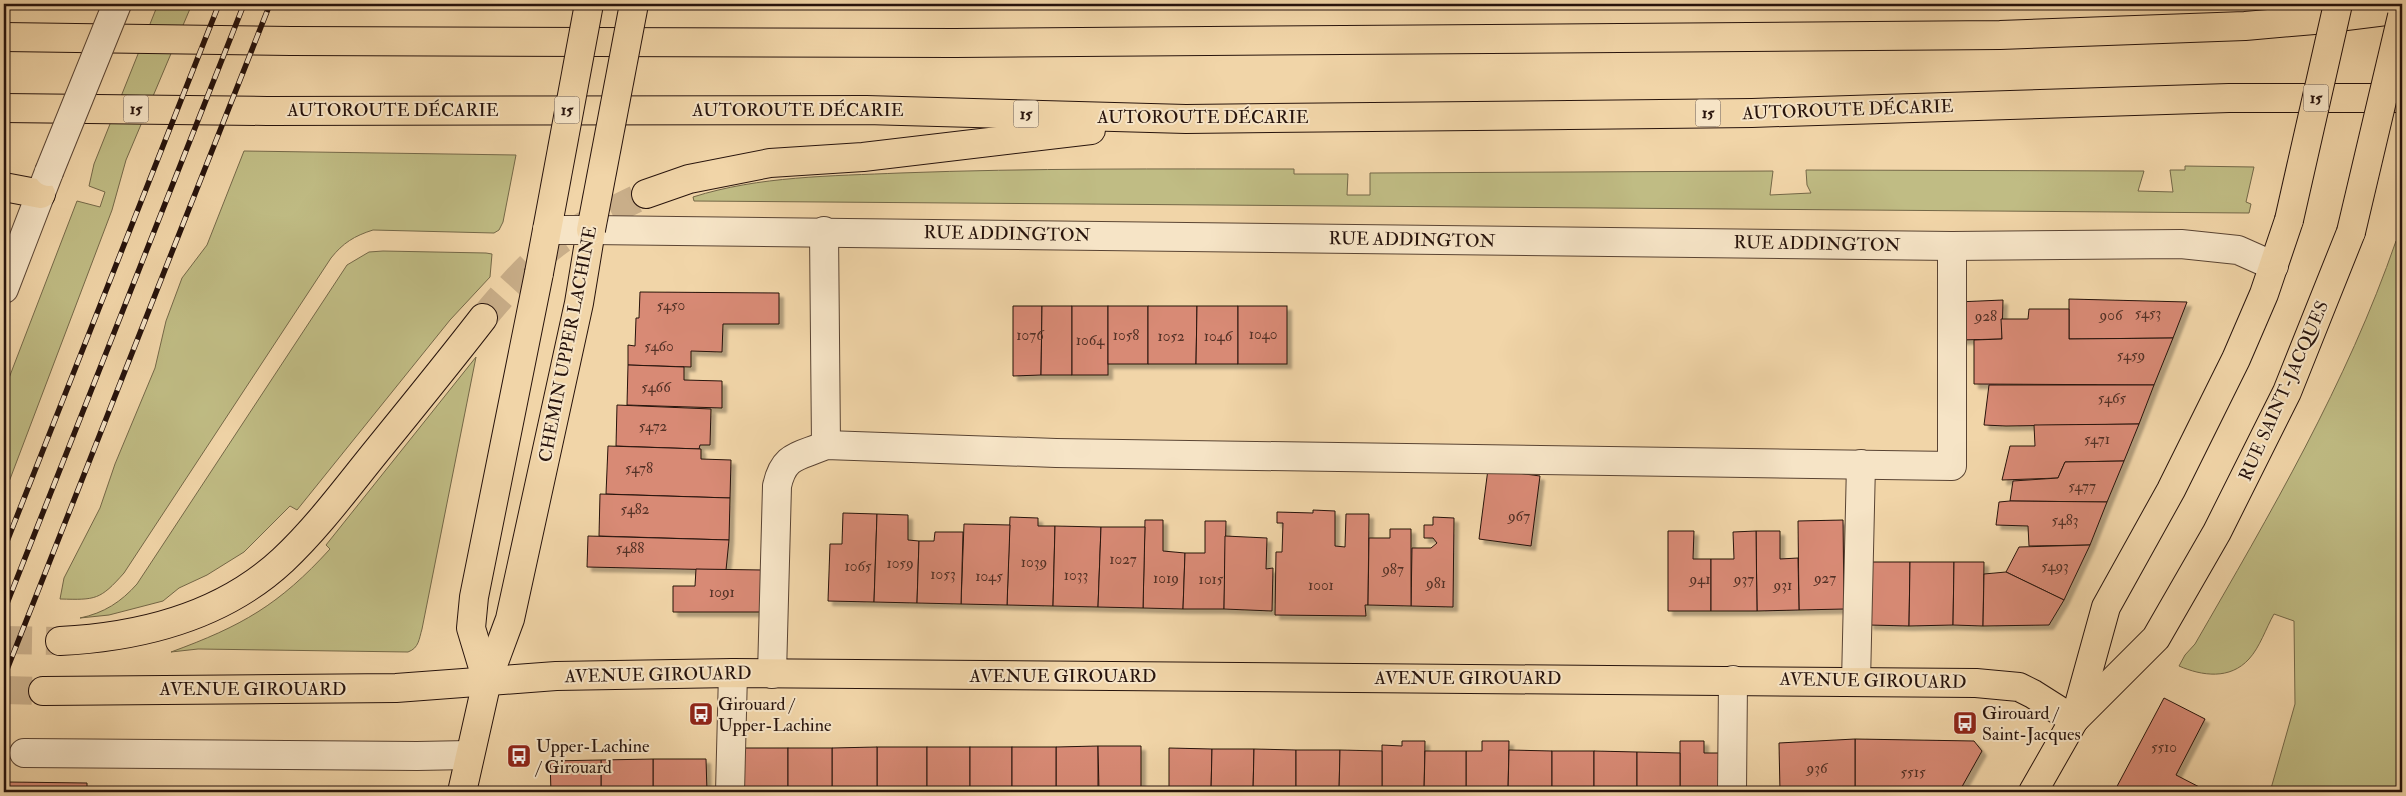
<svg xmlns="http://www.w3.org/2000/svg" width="2406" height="796" viewBox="0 0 2406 796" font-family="'IM FELL Double Pica',serif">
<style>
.green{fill:#c0bc84;stroke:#746848}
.building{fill:#d88a75;stroke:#27130c;filter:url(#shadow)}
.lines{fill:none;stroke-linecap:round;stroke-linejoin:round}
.major-tunnel{stroke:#c9ae89;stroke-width:28;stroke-dasharray:28 14;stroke-linecap:butt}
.highway-tunnel{stroke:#c9ae89;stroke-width:28;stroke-dasharray:28 14;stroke-linecap:butt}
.minor-casing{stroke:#5a4433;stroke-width:30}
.major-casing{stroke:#27130c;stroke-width:30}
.highway-casing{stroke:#27130c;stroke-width:30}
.minor{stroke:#f6e4c6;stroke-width:28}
.major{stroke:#f1d5a8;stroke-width:28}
.highway{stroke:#f1d5a8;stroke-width:28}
.rail-casing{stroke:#27130c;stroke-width:5.5}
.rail{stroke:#f6e4c6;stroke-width:4;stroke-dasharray:11;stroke-linecap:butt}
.minor-bridge-casing{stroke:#5a4433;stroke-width:30;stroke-linecap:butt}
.major-bridge-casing{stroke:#27130c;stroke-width:30;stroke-linecap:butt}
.minor-bridge{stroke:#f6e4c6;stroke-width:28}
.major-bridge{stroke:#f1d5a8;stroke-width:28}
.labels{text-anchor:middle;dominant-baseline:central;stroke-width:4;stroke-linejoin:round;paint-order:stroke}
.number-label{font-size:15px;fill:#533126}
.shield{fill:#f6e4c6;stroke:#655244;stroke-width:1}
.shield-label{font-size:16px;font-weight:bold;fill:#27130c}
.street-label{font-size:18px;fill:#27130c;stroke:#f6e4c6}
.poi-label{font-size:18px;fill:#27130c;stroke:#f6e4c6;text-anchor:start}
</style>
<defs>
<filter id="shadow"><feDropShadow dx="4.5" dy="4.5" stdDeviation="1" flood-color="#0004"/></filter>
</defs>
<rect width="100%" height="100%" fill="#f1d5a8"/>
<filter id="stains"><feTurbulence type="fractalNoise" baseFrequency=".004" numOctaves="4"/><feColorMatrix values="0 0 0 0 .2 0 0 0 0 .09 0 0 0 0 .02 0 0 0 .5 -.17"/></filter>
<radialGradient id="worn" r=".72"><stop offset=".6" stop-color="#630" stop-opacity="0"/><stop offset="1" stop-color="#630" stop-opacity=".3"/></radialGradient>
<g class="green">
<path d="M158 4H192L126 160 112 210 4 495V391L77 201 100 207 105 192 89 186 94 164Z"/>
<path d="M244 151 516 155 503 222 499 230 494 233 373 230C354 236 343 243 331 258L124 573C100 600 96 600 60 599L64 578 100 508 115 464 155 368 166 321 182 278 207 245Z"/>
<path d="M2185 166 2254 167 2246 202 2251 204 2249 213 694 201 693 197C759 176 832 176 900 173 1031 168 1163 169 1294 169V174H1348L1347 195H1370V173L1773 171 1770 195 1811 193 1807 185 1806 170 2144 171 2138 191 2173 192 2170 170H2185Z"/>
<path d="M2402 238V792H2270L2295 704 2294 621 2274 614C2266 628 2260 647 2249 659 2230 680 2202 676 2179 666L2185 655 2195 644C2270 514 2347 383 2396 241L2401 242Z"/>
<path d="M383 251 486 253 492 254 490 277 450 320 297 510 290 506 244 552 207 575 179 588 163 601 109 615 80 618C104 613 121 602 137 584L347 265 369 252Z"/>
<path d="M476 357 422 629C419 639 419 648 408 652L198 649 171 652C242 626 279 605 330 549L326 545Z"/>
</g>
<g class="building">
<path d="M640 292 779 293V324H723L722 352 691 351V367L628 365V345L635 346 636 318H639Z"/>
<path d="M2069 299 2187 302 2173 338 2069 339Z"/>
<path d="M2003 300 2002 339 1958 340 1957 302Z"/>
<path d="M1013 306H1042L1041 375 1013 376Z"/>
<path d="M1042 306H1072V375H1041Z"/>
<rect x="1072" y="306" width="36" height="69"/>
<rect x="1108" y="306" width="40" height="58"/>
<path d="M1148 306H1197L1196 364H1148Z"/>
<path d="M1197 306H1238V364H1196Z"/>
<rect x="1238" y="306" width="49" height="58"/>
<path d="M2029 309H2069V339L2173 338 2154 385 1974 384V340L2002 339 2001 319H2028Z"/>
<path d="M628 365 684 367V380L722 381V408L627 405Z"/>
<path d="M1989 385H2154L2139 424 2006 426 1984 425Z"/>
<path d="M617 405 711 409 710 445H700L699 449 616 446Z"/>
<path d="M2139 424 2124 461 2065 462 2058 478 2002 480 2010 446H2035L2034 425Z"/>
<path d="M608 446 701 449V459L731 460 730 498 606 494Z"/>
<path d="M2124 461 2107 502 2010 501 2013 481 2058 478 2065 462Z"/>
<path d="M1488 469 1540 476 1531 546 1479 539Z"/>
<path d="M600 494 730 498 729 540 599 536Z"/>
<path d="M2010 501 2107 502 2090 545 2029 546 2028 526 1996 525 1999 502Z"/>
<path d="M1313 510 1335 511V546L1345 547 1346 514H1369L1368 605H1365L1366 616 1275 615 1276 552H1282L1283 523H1277V512L1313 513Z"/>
<path d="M843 513 877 514 874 602 828 601 830 544H842Z"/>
<path d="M877 514 908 515V540L919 541 917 603 874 602Z"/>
<path d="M1010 517 1038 518V526H1055L1053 606 1007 605Z"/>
<path d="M1433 517 1454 518 1453 607 1411 606 1412 548H1431L1437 543 1433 538H1424V525H1433Z"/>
<path d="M1145 520H1163V551L1185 553 1183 609 1143 608Z"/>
<path d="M1843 520 1844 609 1799 610 1798 521Z"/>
<path d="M1205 521H1226L1224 609H1183L1185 553H1205Z"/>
<path d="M964 524 1010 525 1007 605 961 604Z"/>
<path d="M1055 526 1101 527 1098 607 1053 606Z"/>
<path d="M1101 527H1145L1143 608 1098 607Z"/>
<path d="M1390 529H1411V606L1368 605 1369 538H1390Z"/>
<path d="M1668 531H1694L1693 559H1711V611H1668Z"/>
<path d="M1756 531H1780V559L1798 558 1799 610 1757 611Z"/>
<path d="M1756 531 1757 611H1711V559H1734L1733 532Z"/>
<path d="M935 532H963L961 604 917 603 919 541H934Z"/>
<path d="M588 536 729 540 726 570 587 567Z"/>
<path d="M1225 536 1267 538 1266 569 1273 568 1272 611 1224 609Z"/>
<path d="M2090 545 2064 600 2006 572 2019 547Z"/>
<path d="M1870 562H1910L1909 626 1869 625Z"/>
<path d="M1910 562H1954L1953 625 1909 626Z"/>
<path d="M1954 562H1984L1983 626 1953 625Z"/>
<path d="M696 569 762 570V612H673V586H695Z"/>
<path d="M2006 572 2064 600 2049 625 1983 626 1984 574Z"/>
<path d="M2164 698 2205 719 2176 775 2209 792H2114Z"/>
<path d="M1855 739 1974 741 1982 751 1959 792H1855Z"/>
<path d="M1855 739V792H1780L1779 743Z"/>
<path d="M1402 741H1425L1424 792H1382V745L1402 746Z"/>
<path d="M1482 741H1509L1508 792H1466V751H1482Z"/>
<path d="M1680 741H1704V753H1722V792H1685V789H1680Z"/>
<path d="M1098 746V792H1056V747Z"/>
<path d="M1098 746H1141V792H1099Z"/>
<rect x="877" y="747" width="50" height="45"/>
<path d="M877 747V792H832V748Z"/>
<rect x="927" y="747" width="43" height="45"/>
<rect x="970" y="747" width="42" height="45"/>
<rect x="1012" y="747" width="44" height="45"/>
<rect x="742" y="748" width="46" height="44"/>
<rect x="788" y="748" width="44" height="44"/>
<path d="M1169 748 1212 749 1211 792H1169Z"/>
<path d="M1212 749H1254L1253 792H1211Z"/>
<path d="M1254 749 1296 750V792H1253Z"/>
<path d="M1296 750H1340L1339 792H1296Z"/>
<path d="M1340 750 1382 751V792H1339Z"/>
<path d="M1509 750 1552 751V792H1508Z"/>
<path d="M1425 751H1466V792H1424Z"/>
<rect x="1552" y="751" width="42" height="41"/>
<path d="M1594 751 1637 752V792H1594Z"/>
<path d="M1637 752 1680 753V789H1675V792H1637Z"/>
<path d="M653 759H706L707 792H653Z"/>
<path d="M653 759V792H601V760Z"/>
<path d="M601 760V792H551L550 761Z"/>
<path d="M8 782 87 783V792H4Z"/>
</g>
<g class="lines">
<path class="major-tunnel" d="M4 690 43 691"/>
<g class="highway-tunnel">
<path d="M483 318C507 290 531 261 562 239 588 221 618 208 646 194"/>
<path d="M4 640 60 641"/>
</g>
<defs>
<g id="minor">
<path d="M591 230 1952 246 2181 244 2238 250 2274 266"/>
<path d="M824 231 826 445"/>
<path d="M4 289 49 172"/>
<path d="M772 674 777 486C784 454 799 457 826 445L1056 453 1952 466V246"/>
<path d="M1856 682 1861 464"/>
<path d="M24 753 417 756 469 755"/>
<path d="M730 792 733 673"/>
<path d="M1732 792 1733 680"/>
</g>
<g id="major">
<path d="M487 681 471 628 474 597 539 273"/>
<path d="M43 691 396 688 556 676 733 673 1976 683 2019 687 2033 694 2074 720"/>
<path d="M2075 719 2106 607 2171 490 2236 359 2264 294 2289 220"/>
<path d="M462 792 487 681 510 619 579 303 591 230"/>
<path d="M2033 792 2074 720 2156 638 2217 532 2287 392 2351 232"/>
</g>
<g id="highway">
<path d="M4 37 291 41 955 43 2000 35 2245 26 2314 20 2402 9"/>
<path d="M4 108 267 111 866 110 1186 119 1752 113 2229 98H2402"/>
<path d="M4 187 41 194"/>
<path d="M646 194 689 179 770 163 863 157 1091 130"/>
<path d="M60 641C141 637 223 616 283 560 319 526 348 486 379 448 414 405 449 362 483 318"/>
</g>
</defs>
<use href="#minor" class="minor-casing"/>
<use href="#major" class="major-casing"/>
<use href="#highway" class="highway-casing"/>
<use href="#minor" class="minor"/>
<use href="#major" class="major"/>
<use href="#highway" class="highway"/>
<defs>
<g id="rail">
<path d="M4 549 219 4"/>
<path d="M4 611 244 4"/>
<path d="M4 677 270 4"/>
</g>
</defs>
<use href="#rail" class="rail-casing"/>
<use href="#rail" class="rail"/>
<defs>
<g id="minor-bridge">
<path d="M49 172 117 4"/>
<path d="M547 230H591"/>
</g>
<g id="major-bridge">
<path d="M2289 220 2338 4"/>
<path d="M591 230 634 4"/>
<path d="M2351 232 2402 16"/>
<path d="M539 273 589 4"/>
</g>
</defs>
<use href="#minor-bridge" class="minor-bridge-casing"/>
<use href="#major-bridge" class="major-bridge-casing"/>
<use href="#minor-bridge" class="minor-bridge"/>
<use href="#major-bridge" class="major-bridge"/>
</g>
<defs>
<symbol id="bus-square" viewBox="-11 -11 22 22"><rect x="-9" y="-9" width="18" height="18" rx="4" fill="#8f2418" stroke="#f6e4c6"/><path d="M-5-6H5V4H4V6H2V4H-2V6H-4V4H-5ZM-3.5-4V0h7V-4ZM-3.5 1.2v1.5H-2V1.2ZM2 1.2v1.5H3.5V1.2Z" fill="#fff"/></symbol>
</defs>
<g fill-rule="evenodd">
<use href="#bus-square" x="687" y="700" width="28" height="28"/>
<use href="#bus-square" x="1951" y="709" width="28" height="28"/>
<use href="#bus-square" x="505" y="742" width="28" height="28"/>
</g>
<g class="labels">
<g class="number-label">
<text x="671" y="305">5450</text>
<text x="2148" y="313">5453</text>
<text x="2111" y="315">906</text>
<text x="1986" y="316">928</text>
<text x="1263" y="334">1040</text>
<text x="1030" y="335">1076</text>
<text x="1126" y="335">1058</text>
<text x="1171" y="336">1052</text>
<text x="1218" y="336">1046</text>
<text x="1090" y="340">1064</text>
<text x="659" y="346">5460</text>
<text x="2131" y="355">5459</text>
<text x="656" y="387">5466</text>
<text x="2112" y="398">5465</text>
<text x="653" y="426">5472</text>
<text x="2097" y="439">5471</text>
<text x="639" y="468">5478</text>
<text x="2082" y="486">5477</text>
<text x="635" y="509">5482</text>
<text x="1519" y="516">967</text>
<text x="2065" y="520">5483</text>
<text x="630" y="548">5488</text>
<text x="1123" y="559">1027</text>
<text x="1034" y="562">1039</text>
<text x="900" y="563">1059</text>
<text x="858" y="566">1065</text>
<text x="2055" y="566">5493</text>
<text x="1393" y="569">987</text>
<text x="943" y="574">1053</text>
<text x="1076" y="575">1033</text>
<text x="989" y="576">1045</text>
<text x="1166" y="578">1019</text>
<text x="1825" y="578">927</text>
<text x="1211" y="579">1015</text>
<text x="1700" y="579">941</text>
<text x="1744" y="579">937</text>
<text x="1436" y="583">981</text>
<text x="1321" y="585">1001</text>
<text x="1783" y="585">931</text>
<text x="722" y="592">1091</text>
<text x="2164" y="747">5510</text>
<text x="1817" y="768">936</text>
<text x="1913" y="772">5515</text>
</g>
<g class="shield">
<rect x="2303.5" y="84.5" width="25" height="27" rx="4"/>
<rect x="123.5" y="95.5" width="25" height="27" rx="4"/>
<rect x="554.5" y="96.5" width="25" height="27" rx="4"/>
<rect x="1695.5" y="99.5" width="25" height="27" rx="4"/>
<rect x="1013.5" y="100.5" width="25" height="27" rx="4"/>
</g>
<g class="shield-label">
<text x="2316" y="98">15</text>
<text x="136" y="109">15</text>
<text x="567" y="110">15</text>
<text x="1708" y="113">15</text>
<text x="1026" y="114">15</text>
</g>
<g class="street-label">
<text x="393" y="110">AUTOROUTE DÉCARIE</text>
<text x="798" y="110">AUTOROUTE DÉCARIE</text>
<text transform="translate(1848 110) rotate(-2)">AUTOROUTE DÉCARIE</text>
<text x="1203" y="117">AUTOROUTE DÉCARIE</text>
<text transform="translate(1007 234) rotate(1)">RUE ADDINGTON</text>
<text transform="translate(1412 240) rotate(1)">RUE ADDINGTON</text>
<text transform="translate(1817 244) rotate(1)">RUE ADDINGTON</text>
<text transform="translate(568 344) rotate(-79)">CHEMIN UPPER LACHINE</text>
<text transform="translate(2284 391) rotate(-66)">RUE SAINT-JACQUES</text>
<text transform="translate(658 675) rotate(-1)">AVENUE GIROUARD</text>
<text x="1063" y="676">AVENUE GIROUARD</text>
<text x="1468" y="678">AVENUE GIROUARD</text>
<text transform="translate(1873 681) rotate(1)">AVENUE GIROUARD</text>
<text x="253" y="689">AVENUE GIROUARD</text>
</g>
<g class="poi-label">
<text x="718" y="704">Girouard /<tspan x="718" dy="21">Upper-Lachine</tspan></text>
<text x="1982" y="713">Girouard /<tspan x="1982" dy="21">Saint-Jacques</tspan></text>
<text x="536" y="746">Upper-Lachine<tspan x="536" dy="21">/ Girouard</tspan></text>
</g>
</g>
<rect width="2406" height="796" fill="none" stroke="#f1d5a8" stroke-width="20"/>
<rect x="5" y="5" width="2396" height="786" fill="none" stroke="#27130c" stroke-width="2.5"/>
<rect x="10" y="10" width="2386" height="776" fill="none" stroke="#27130c"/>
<rect width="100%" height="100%" filter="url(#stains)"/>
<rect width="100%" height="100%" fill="url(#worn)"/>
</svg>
